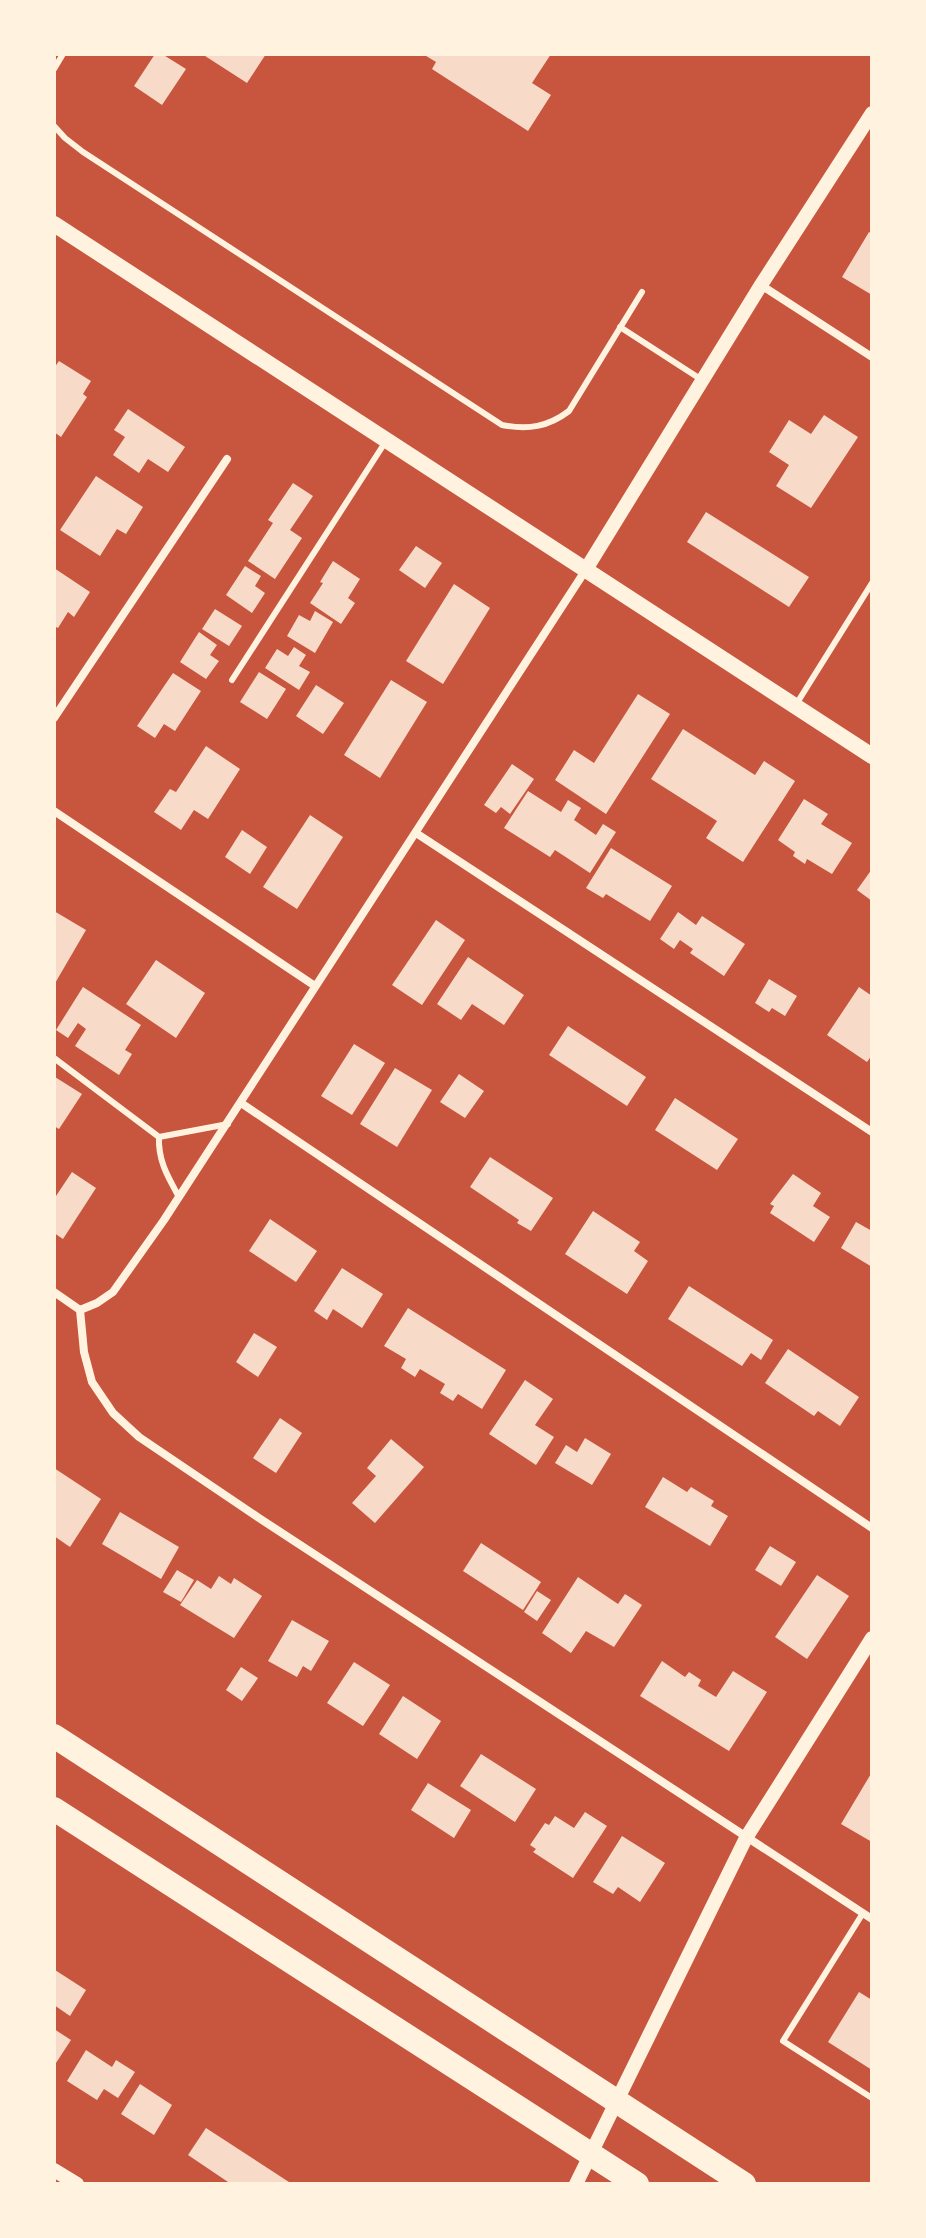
<svg xmlns="http://www.w3.org/2000/svg" width="926" height="2238" viewBox="0 0 926 2238" font-family="Jost,sans-serif">
<style>
.building{fill:#f7dbc8}
.lines{fill:none;stroke-linecap:round;stroke-linejoin:round}
.service{stroke:#fff3e0;stroke-width:6}
.minor{stroke:#fff3e0;stroke-width:8}
.tertiary{stroke:#fff3e0;stroke-width:14}
.secondary{stroke:#fff3e0;stroke-width:16}
.motorway{stroke:#fff3e0;stroke-width:24}
</style>
<rect width="100%" height="100%" fill="#c8553d"/>
<g class="building">
<path d="M155 54H162L186 69 162 105 134 86Z"/>
<path d="M202 54H266L247 83Z"/>
<path d="M423 54H551L532 83 551 95 528 131 432 69 436 62Z"/>
<path d="M869 232 872 234V295L842 277Z"/>
<path d="M59 361 91 381 83 394 87 397 61 437 54 432V368Z"/>
<path d="M128 409 185 447 168 472 148 459 139 473 113 455 125 437 114 430Z"/>
<path d="M824 415 858 437 811 508 776 486 789 465 769 452 789 420 811 434Z"/>
<path d="M96 476 143 507 126 534 117 529 100 556 60 530Z"/>
<path d="M293 483 313 496 290 530 302 538 275 579 248 561 273 523 268 520Z"/>
<path d="M706 512 809 577 789 607 687 542Z"/>
<path d="M416 546 442 563 425 588 399 570Z"/>
<path d="M333 561 360 579 348 598 355 603 341 624 310 603 323 583 320 582Z"/>
<path d="M245 566 261 576 255 586 265 593 252 613 226 595Z"/>
<path d="M54 568 90 592 74 617 68 612 58 628 54 626Z"/>
<path d="M454 584 490 608 443 684 406 661Z"/>
<path d="M215 609 242 626 229 646 202 629Z"/>
<path d="M315 611 333 622 315 653 287 636 299 615 310 621Z"/>
<path d="M199 632 217 645 210 655 219 661 206 679 180 662Z"/>
<path d="M294 647 306 655 299 666 310 672 299 690 265 668 277 649 288 656Z"/>
<path d="M259 672 286 689 267 719 240 702Z"/>
<path d="M173 673 201 691 175 731 164 724 155 738 137 726Z"/>
<path d="M391 680 427 702 380 778 344 755Z"/>
<path d="M316 685 344 703 323 734 296 716Z"/>
<path d="M638 694 670 714 606 814 555 780 574 750 594 763Z"/>
<path d="M683 729 755 775 764 761 795 781 743 862 706 838 717 821 651 779Z"/>
<path d="M206 746 240 769 208 819 194 810 181 830 154 812 170 789 176 792Z"/>
<path d="M512 764 534 779 510 814 501 807 496 813 484 805Z"/>
<path d="M528 791 561 812 568 800 581 808 574 820 596 835 603 824 616 832 590 873 555 850 550 857 504 828Z"/>
<path d="M804 799 828 814 821 824 852 843 832 874 807 859 805 864 793 856 795 852 778 840Z"/>
<path d="M310 815 343 837 297 909 263 887Z"/>
<path d="M242 830 267 847 250 874 225 857Z"/>
<path d="M611 848 672 886 650 921 606 894 603 898 586 888Z"/>
<path d="M872 869V901L857 890Z"/>
<path d="M54 911 86 930 54 985Z"/>
<path d="M678 912 696 925 702 916 745 944 724 976 690 953 693 949 680 940 674 949 660 939Z"/>
<path d="M436 920 465 940 422 1005 392 985Z"/>
<path d="M468 957 524 995 504 1025 472 1004 461 1020 437 1004Z"/>
<path d="M156 960 205 993 176 1038 126 1004Z"/>
<path d="M769 979 797 996 785 1016 772 1008 769 1012 755 1003Z"/>
<path d="M83 987 141 1025 125 1050 132 1054 119 1075 75 1046 86 1029 78 1023 68 1038 56 1030Z"/>
<path d="M859 987 872 996V1055L867 1062 827 1035Z"/>
<path d="M568 1026 646 1077 627 1106 549 1055Z"/>
<path d="M354 1044 385 1063 352 1115 321 1096Z"/>
<path d="M395 1068 432 1090 397 1147 360 1124Z"/>
<path d="M459 1074 484 1091 465 1118 440 1102Z"/>
<path d="M55 1077 82 1094 59 1129 54 1126Z"/>
<path d="M675 1098 738 1139 717 1170 655 1130Z"/>
<path d="M490 1157 553 1198 531 1231 517 1223 519 1220 470 1187Z"/>
<path d="M72 1172 96 1188 63 1239 54 1233V1199Z"/>
<path d="M793 1174 821 1193 813 1206 830 1217 814 1242 770 1213 774 1206 770 1204Z"/>
<path d="M593 1211 640 1242 634 1251 648 1261 627 1294 565 1254Z"/>
<path d="M270 1219 317 1251 296 1282 249 1251Z"/>
<path d="M856 1222 872 1231V1267L841 1248Z"/>
<path d="M342 1268 383 1294 362 1328 333 1309 327 1320 314 1311Z"/>
<path d="M689 1286 773 1340 761 1360 751 1353 742 1366 668 1319Z"/>
<path d="M408 1308 506 1370 482 1409 458 1394 453 1401 440 1393 445 1384 420 1369 415 1377 401 1368 406 1359 384 1346Z"/>
<path d="M254 1333 277 1347 258 1377 236 1362Z"/>
<path d="M788 1349 859 1397 840 1426 818 1411 814 1416 765 1383Z"/>
<path d="M525 1380 553 1399 535 1425 554 1437 536 1465 489 1434Z"/>
<path d="M280 1418 302 1433 276 1473 253 1458Z"/>
<path d="M585 1438 611 1454 592 1485 555 1463 566 1445 577 1452Z"/>
<path d="M391 1439 424 1467 375 1523 352 1503 376 1476 367 1468Z"/>
<path d="M54 1468 101 1499 70 1547 54 1536Z"/>
<path d="M663 1477 687 1492 691 1487 714 1501 711 1506 728 1516 710 1546 645 1507Z"/>
<path d="M120 1512 179 1547 161 1579 102 1544Z"/>
<path d="M481 1543 541 1582 523 1610 463 1571Z"/>
<path d="M770 1546 796 1562 781 1586 755 1570Z"/>
<path d="M177 1570 194 1580 181 1602 163 1592Z"/>
<path d="M817 1575 849 1596 807 1659 775 1637Z"/>
<path d="M219 1576 231 1584 234 1578 262 1596 234 1638 180 1605 197 1580 211 1589Z"/>
<path d="M578 1577 618 1604 625 1594 642 1605 614 1647 586 1631 571 1653 542 1633Z"/>
<path d="M537 1591 551 1600 537 1621 524 1612Z"/>
<path d="M292 1620 329 1641 311 1671 303 1666 297 1677 268 1661Z"/>
<path d="M662 1661 685 1677 689 1672 701 1680 698 1686 716 1697 733 1671 767 1692 729 1751 640 1696Z"/>
<path d="M354 1662 390 1685 363 1726 327 1703Z"/>
<path d="M241 1667 258 1678 242 1701 226 1690Z"/>
<path d="M403 1696 441 1721 417 1759 379 1734Z"/>
<path d="M481 1754 536 1789 515 1822 460 1786Z"/>
<path d="M872 1772V1842L841 1824Z"/>
<path d="M428 1783 471 1810 454 1838 411 1810Z"/>
<path d="M585 1812 607 1826 573 1878 533 1852 536 1849 530 1845 545 1823 549 1825 555 1816 574 1828Z"/>
<path d="M622 1836 665 1863 640 1902 618 1887 613 1894 593 1882Z"/>
<path d="M55 1970 86 1990 70 2016 54 2005Z"/>
<path d="M859 1992 872 2000V2070L828 2042Z"/>
<path d="M54 2029 71 2040 54 2066Z"/>
<path d="M86 2050 112 2067 116 2060 135 2072 118 2098 104 2089 97 2100 67 2081Z"/>
<path d="M140 2084 172 2105 154 2135 121 2114Z"/>
<path d="M206 2128 292 2184H231L188 2155Z"/>
</g>
<g class="lines">
<g class="service">
<path d="M54 69 63 54"/>
<path d="M54 126 65 138 83 152 502 425C528 430 548 427 569 411L642 292"/>
<path d="M620 327 702 380"/>
<path d="M232 680 386 441"/>
<path d="M797 703 872 583"/>
<path d="M54 1058 159 1137 228 1124"/>
<path d="M159 1137C158 1161 168 1177 179 1197"/>
<path d="M863 1913 783 2041 872 2098"/>
</g>
<g class="minor">
<path d="M761 285 872 357"/>
<path d="M54 718 227 459"/>
<path d="M54 811 315 986"/>
<path d="M416 833 872 1132"/>
<path d="M241 1103 872 1528"/>
<path d="M54 1292 80 1310 84 1352 92 1382 113 1413 139 1437 259 1518 872 1919"/>
<path d="M80 1310 97 1303 113 1292 164 1220 585 571"/>
</g>
<g class="tertiary">
<path d="M585 571 761 285 872 113"/>
<path d="M54 2170 77 2184"/>
<path d="M576 2184 746 1838 872 1638"/>
</g>
<path class="secondary" d="M54 224 872 756"/>
<g class="motorway">
<path d="M54 1736 744 2184"/>
<path d="M54 1809 637 2184"/>
</g>
</g>
<rect width="926" height="2238" fill="none" stroke="#fff3e0" stroke-width="112"/>
</svg>
